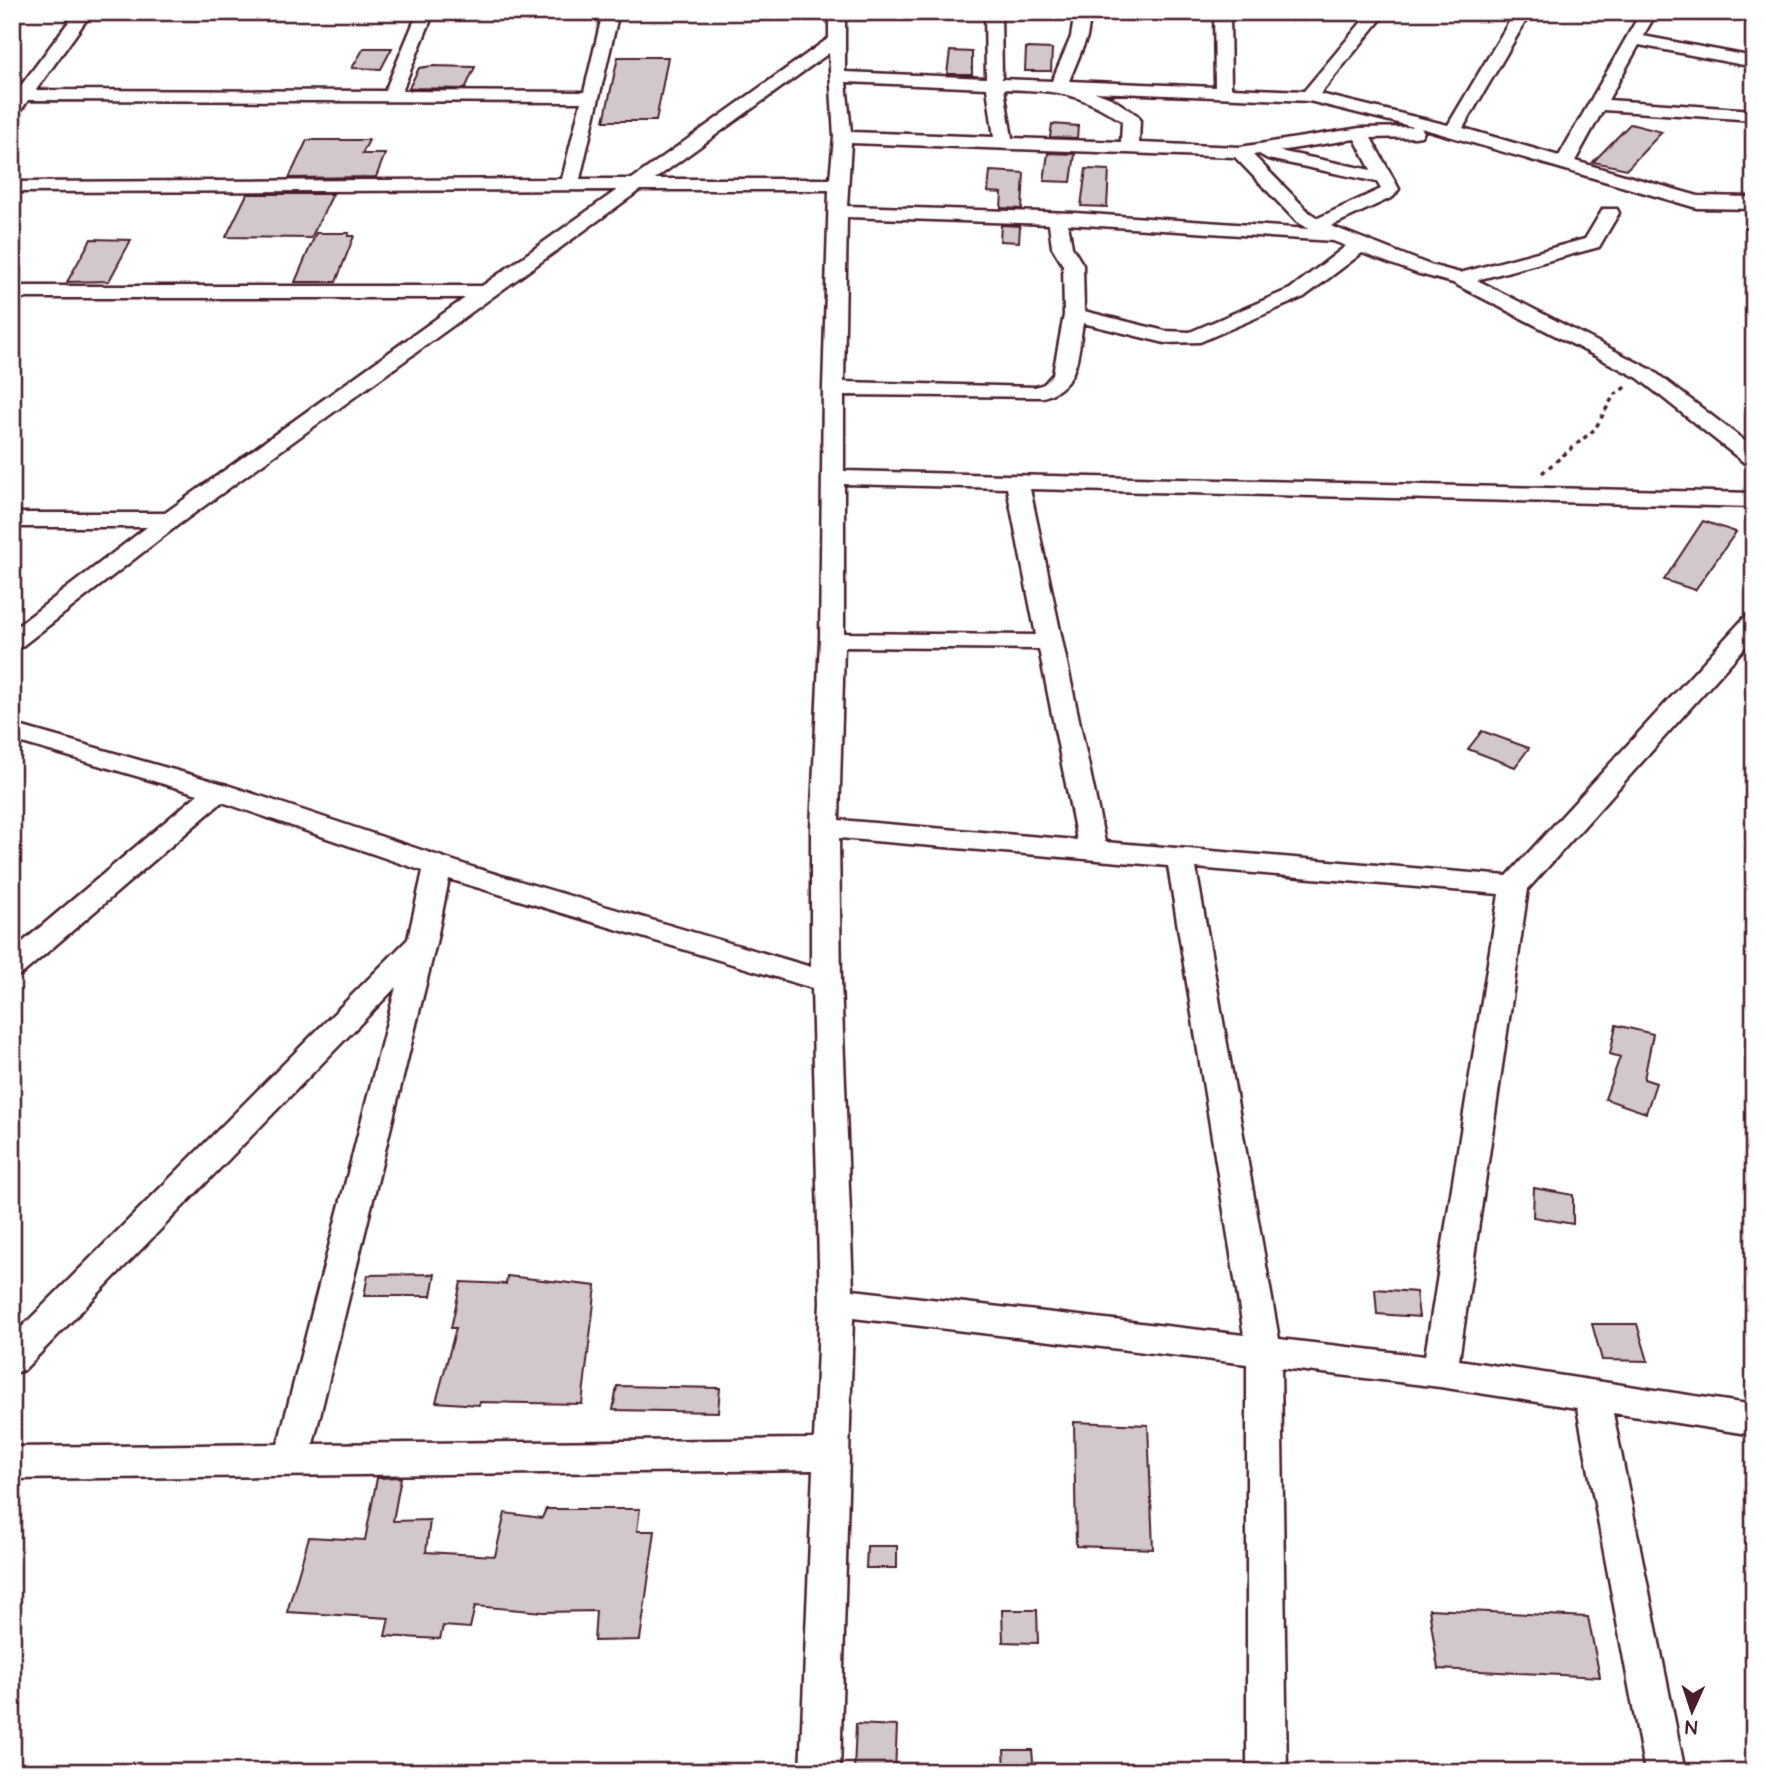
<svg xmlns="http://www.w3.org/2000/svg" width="1766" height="1784" viewBox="0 0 1766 1784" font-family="'Architects Daughter',sans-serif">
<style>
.building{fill:#d2c7cb;stroke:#4a1f2b;stroke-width:2}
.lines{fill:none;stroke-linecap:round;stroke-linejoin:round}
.minor-casing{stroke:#4a1f2b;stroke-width:5}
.path{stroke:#4a1f2b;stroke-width:3.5;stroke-dasharray:4.5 4.5;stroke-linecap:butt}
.minor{fill:#fff;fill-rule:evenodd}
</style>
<rect width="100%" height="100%" fill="#fff"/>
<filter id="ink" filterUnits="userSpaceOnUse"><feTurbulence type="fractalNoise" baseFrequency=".0143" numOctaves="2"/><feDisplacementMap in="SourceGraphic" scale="14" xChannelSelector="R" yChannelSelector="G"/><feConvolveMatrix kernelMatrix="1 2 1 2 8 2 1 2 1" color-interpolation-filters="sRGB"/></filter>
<g filter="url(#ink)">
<g class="building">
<path d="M364 48H392L381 69 352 68Z"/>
<path d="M1026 48 1052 49 1051 71H1025Z"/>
<path d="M950 51 972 52V74H947Z"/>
<path d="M618 57H668L656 121H604Z"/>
<path d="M432 66 475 67 465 89 409 88 419 68Z"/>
<path d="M1052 124 1078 126 1077 138 1050 137Z"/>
<path d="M1630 124 1662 132 1627 169 1593 162Z"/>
<path d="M307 140H369L362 154H385L376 177 289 178Z"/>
<path d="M1048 153 1075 154 1071 182 1044 181Z"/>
<path d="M1086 169 1109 170 1107 207 1081 206Z"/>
<path d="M990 171 1024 173 1022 209 1001 208 1002 193 988 192Z"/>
<path d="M247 194H333L311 238 226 237Z"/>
<path d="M1001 225 1020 226 1019 242 1000 241Z"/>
<path d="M316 233H349L348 236H354L336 282H295Z"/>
<path d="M91 239 131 240 109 281 67 282Z"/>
<path d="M1703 521 1736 532 1695 590 1664 580Z"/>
<path d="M1482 731 1529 748 1515 767 1468 749Z"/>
<path d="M1616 1025 1653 1034 1644 1079 1656 1083 1646 1113 1605 1099 1620 1057 1610 1054Z"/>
<path d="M1534 1188 1573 1195V1224L1533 1217Z"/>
<path d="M435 1274 431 1296H364L368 1275Z"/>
<path d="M507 1276 596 1286 582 1404 480 1402 479 1405 436 1402 456 1328H451L461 1282 506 1284Z"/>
<path d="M1375 1289 1416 1292 1419 1317 1377 1314Z"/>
<path d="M1592 1324H1637L1648 1361 1602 1360Z"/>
<path d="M617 1386 720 1388 718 1412 613 1410Z"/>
<path d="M1074 1422 1148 1425 1153 1549 1076 1546Z"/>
<path d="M401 1477 393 1521 430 1520 426 1552 495 1556 505 1513 542 1518 546 1509H640L637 1531H655L640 1640 594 1641 596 1611 543 1612 475 1606 470 1628 443 1626 440 1639 385 1636 389 1618 287 1612 309 1537 365 1540 377 1478Z"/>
<path d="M867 1546H897V1568H866Z"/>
<path d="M1429 1609 1588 1617 1600 1677 1438 1669Z"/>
<path d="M1002 1610H1037L1038 1643 1003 1642Z"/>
<path d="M856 1724 897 1726 895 1772 854 1771Z"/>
<path d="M1004 1750H1032L1034 1772H1005Z"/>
</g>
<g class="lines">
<defs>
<path id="minor" d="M76 12H92L36 90 385 91 418 12H434L402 91 584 92 603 12H619L580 179H632L829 38V12H845V72L986 78 985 12H1001L1002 79 1052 81 1071 37 1075 12H1091L1087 37 1069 81 1215 87 1214 12H1230L1231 88 1304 91 1370 12H1387L1320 94 1448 125 1515 12H1531L1463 128 1559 156 1641 12H1657L1643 36 1754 57V67L1639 45 1608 100 1754 110V120L1603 110 1575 161 1698 196 1754 197V209L1697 208 1421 128 1424 132 1421 136 1415 137 1371 138 1399 189 1393 197 1331 226 1430 265 1460 273 1585 239 1603 209H1617L1619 213 1599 247 1477 280 1652 370 1754 448V466L1746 464 1638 378 1453 283 1416 273 1362 253 1304 297 1200 342 1165 343 1083 323C1077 356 1080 385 1044 397L844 395V471L1754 493V507L1030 489 1105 842 1507 876 1745 617 1754 615V637L1528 889 1459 1360 1754 1405V1435L1613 1413 1685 1772H1645L1577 1408 1440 1387 1281 1368 1287 1772H1247V1364L853 1318 840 1772H800L813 1470 12 1479V1447L278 1444 396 987 24 1370 12 1374V1337L408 939 423 871 222 802 22 974 12 977V951L198 794 12 740V724L227 785 475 868 811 967V828L820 640 823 388 829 190H640L178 525 21 647 12 649V630L147 527H12V513H165L465 298H12V286H482L617 190 12 192V182L562 179 581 102 28 100 22 109H12L14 95ZM829 53 834 137 830 179H655ZM846 82 987 88 994 137 851 132ZM1004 89C1056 91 1077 91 1122 121L1121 142 1012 138ZM1095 92 1309 101 1414 127 1360 128 1240 147 1139 143 1140 119 1137 115 1113 99ZM1355 139 1371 170 1279 151ZM851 143 1235 157 1296 221 1309 229 1075 213 847 206ZM1259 154 1268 159 1377 182 1381 189 1318 218 1310 213 1253 155ZM847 217 1049 224 1052 247 1063 265 1064 315 1053 374 1044 384 1035 387 844 382ZM1068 224 1333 241 1346 246 1290 289 1190 332 1165 331 1084 311 1083 265 1072 247ZM844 484 1007 488 1036 635 844 633ZM844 647 1039 649 1077 840 839 820ZM839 838 1168 866 1244 1335 853 1290 841 982ZM1196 868 1499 894 1425 1356 1279 1339ZM449 879 812 988 820 1302 814 1439 313 1444 436 943Z"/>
</defs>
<use href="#minor" class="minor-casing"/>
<path class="path" d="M1542 473 1595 429 1614 395 1627 386"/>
<use href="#minor" class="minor"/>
</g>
</g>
<rect width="1766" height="1784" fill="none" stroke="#fff" stroke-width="42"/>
<rect x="21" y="21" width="1724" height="1742" fill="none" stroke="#4a1f2b" stroke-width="2.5" filter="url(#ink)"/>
<g transform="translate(1692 1711) rotate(183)" stroke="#ffffff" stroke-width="5" paint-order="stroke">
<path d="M0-5L12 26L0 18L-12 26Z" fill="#4a1f2b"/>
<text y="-10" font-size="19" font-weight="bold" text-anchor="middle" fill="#4a1f2b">N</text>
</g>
</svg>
